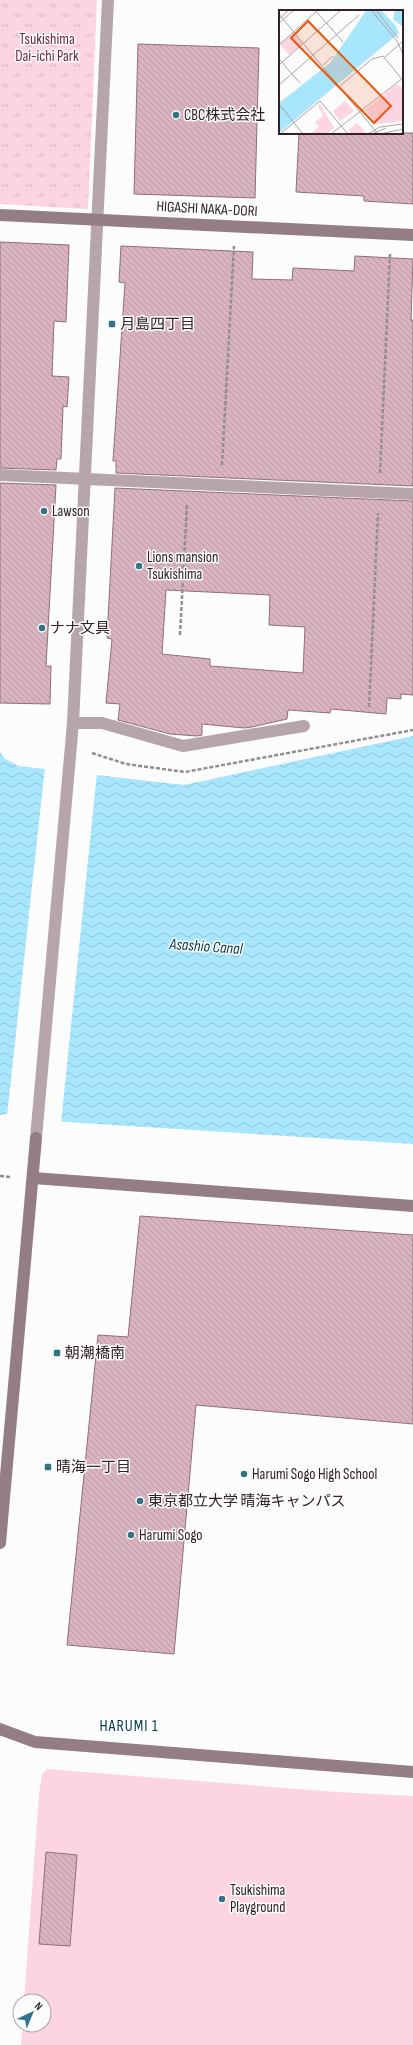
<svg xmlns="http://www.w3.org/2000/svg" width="413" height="2045" viewBox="0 0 413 2045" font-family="'Sofia Sans Condensed','Noto Sans JP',sans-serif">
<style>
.park{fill:url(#park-tufts)}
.pitch{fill:#fcd5e1}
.water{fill:url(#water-waves)}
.pier{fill:#fcfcfc}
.building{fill:url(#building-back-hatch);stroke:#906e79;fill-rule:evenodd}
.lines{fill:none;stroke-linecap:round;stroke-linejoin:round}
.path{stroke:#948d8f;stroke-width:2.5;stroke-dasharray:4 2;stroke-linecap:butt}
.lane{stroke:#b6a6ab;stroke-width:12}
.street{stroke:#b6a6ab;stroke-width:12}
.secondary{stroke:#947d84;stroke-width:12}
.poi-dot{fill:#337387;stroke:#fcfcfc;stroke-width:1.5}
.labels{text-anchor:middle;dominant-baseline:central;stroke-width:3;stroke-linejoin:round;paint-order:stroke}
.park-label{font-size:15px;fill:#6d2945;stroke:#fcfcfc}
.poi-label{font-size:15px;fill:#2f2125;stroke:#fcfcfc;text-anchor:start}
.street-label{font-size:15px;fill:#2f2125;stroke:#fcfcfc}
.water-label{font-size:16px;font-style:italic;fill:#003c4b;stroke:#fcfcfc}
.neighbourhood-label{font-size:16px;letter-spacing:1px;fill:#003948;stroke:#fcfcfc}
.inset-road{fill:none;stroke:#aaa4a6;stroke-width:1}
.view{fill:#e8590c;fill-opacity:0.15;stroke:#e8590c;stroke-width:2}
.inset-edge{fill:none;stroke:#2f2125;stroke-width:2}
</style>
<defs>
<pattern id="park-tufts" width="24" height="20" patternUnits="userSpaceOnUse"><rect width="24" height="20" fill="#fcd5e1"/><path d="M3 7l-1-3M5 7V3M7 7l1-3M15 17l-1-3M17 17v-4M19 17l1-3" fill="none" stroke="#d8b7c1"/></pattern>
<pattern id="water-waves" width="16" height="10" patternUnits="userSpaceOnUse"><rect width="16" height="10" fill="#a7e6fc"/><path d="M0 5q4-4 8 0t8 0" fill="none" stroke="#90c5d8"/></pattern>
<pattern id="building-back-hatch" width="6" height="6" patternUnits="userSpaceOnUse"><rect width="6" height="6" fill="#d9b4c0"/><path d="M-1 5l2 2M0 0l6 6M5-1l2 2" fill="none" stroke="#bb9aa5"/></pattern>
</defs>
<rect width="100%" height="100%" fill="#fcfcfc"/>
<path class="park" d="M0 0H97L88 209 0 204Z"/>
<path class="pitch" d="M47 1769 337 1792 413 1796V2045H21L23 2025H44V2001H24L39 1795 42 1774Z"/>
<path class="water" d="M413 736V1144L67 1122 6 1114 0 1115V752L5 759 19 766 184 785Z"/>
<path class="pier" d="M45 767 97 773 61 1123 7 1116Z"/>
<g class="building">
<path d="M138 44 259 48 255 198 134 194Z"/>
<path d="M299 133H413V204L364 201V196L296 192Z"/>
<path d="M0 242 69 245 66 322 54 321 52 376 69 377 67 407 63 406 61 459H57L56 470 0 468Z"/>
<path d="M121 246 253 252 252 279 292 280 293 268 354 271 355 256 413 259 411 320H413V486L116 473V461H113L125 283 119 282Z"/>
<path d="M0 483 56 485 46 666H51L50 704 0 703Z"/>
<path d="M115 488 413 501V695L401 694V699L387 698 386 714 331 709 330 713 288 710 287 719 252 727 244 728 202 724V735L197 736 170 734 118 720 120 704 106 703 112 639 107 638ZM166 590 270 595 269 625 305 627 303 673 210 666V659L162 654Z"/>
<path d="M140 1216 413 1235V1424L196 1405 174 1654 67 1645 98 1335 128 1337Z"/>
<path d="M46 1852 77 1855 70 1946 39 1944Z"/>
</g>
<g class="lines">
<g class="path">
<path d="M222 465 234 246"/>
<path d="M380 473 390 254"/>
<path d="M180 635 187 504"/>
<path d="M369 707 378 513"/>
<path d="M92 753 126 764 185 772 413 730"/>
<path d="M0 1176 11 1177"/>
</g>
<path class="lane" d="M73 723H102L183 746 304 726"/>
<g class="street">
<path d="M0 475 413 494"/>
<path d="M36 1138 73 723 108 0"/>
</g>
<g class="secondary">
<path d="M0 215 413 235"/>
<path d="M33 1178 413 1206"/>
<path d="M0 1543 36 1138"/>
<path d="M0 1729 35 1742 413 1772"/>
</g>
</g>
<g class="poi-dot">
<circle cx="176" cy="115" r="4"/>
<rect x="108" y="320" width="8" height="8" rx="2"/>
<circle cx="44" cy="511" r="4"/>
<circle cx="139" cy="566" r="4"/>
<circle cx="42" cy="628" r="4"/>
<rect x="53" y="1349" width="8" height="8" rx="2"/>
<rect x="44" y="1463" width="8" height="8" rx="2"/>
<circle cx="244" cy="1474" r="4"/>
<circle cx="140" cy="1501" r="4"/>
<circle cx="131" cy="1535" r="4"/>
<circle cx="222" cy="1899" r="4"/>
</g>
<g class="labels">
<g class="park-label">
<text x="47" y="39">Tsukishima<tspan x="47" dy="17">Dai-ichi Park</tspan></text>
</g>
<g class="poi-label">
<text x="184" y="115">CBC株式会社</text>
<text x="120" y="324">月島四丁目</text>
<text x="52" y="511">Lawson</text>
<text x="147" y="557">Lions mansion<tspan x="147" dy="17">Tsukishima</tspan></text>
<text x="50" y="628">ナナ文具</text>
<text x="65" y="1353">朝潮橋南</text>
<text x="56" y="1467">晴海一丁目</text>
<text x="252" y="1474">Harumi Sogo High School</text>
<text x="148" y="1501">東京都立大学 晴海キャンパス</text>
<text x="139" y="1535">Harumi Sogo</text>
<text x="230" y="1890">Tsukishima<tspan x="230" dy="17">Playground</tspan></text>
</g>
<g class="street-label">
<text transform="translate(207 209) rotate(3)">HIGASHI NAKA-DORI</text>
</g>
<g class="water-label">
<text transform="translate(206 947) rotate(4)">Asashio Canal</text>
</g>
<g class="neighbourhood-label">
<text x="129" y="1726">HARUMI 1</text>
</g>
</g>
<g transform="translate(279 10)">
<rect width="124" height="124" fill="#fcfcfc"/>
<path d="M15 22 24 33 10 45 1 34ZM41 94 55 118 47 124H31L40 117 36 112 44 106 39 96Z" fill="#fcd5e1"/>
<path d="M116 75 122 76 124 80V111L98 114 86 100ZM66 91 75 101 61 111 54 101ZM78 113 86 122 83 124H73L70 120Z" fill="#fcd5e1"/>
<path d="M102 0 117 16 120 23 0 123V93L51 53 87 1ZM116 0H124V17L114 9Z" fill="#a7e6fc"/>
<path class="inset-road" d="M36 0 64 32M92 0 118 31 124 44M97 0 119 28M0 4 99 124M0 9 10 0M0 13 15 0M0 35 39 0M106 47 124 31M0 49 21 73M0 55 62 0M44 55 54 46M0 75 80 5M61 76 93 49 104 46 122 68M0 94 24 124M1 124 41 91 69 124M52 124 124 68M89 124 101 117 124 114M93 124 107 118M101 124 124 119"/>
<path class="view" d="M29 11 112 96 95 113 12 28Z"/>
<rect width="124" height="124" class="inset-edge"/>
</g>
<g transform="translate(32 2013) rotate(44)"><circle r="19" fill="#fcfcfc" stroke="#aaa4a6"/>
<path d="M0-3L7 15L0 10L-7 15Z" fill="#337387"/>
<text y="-6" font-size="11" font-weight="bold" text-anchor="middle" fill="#2f2125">N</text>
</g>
</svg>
